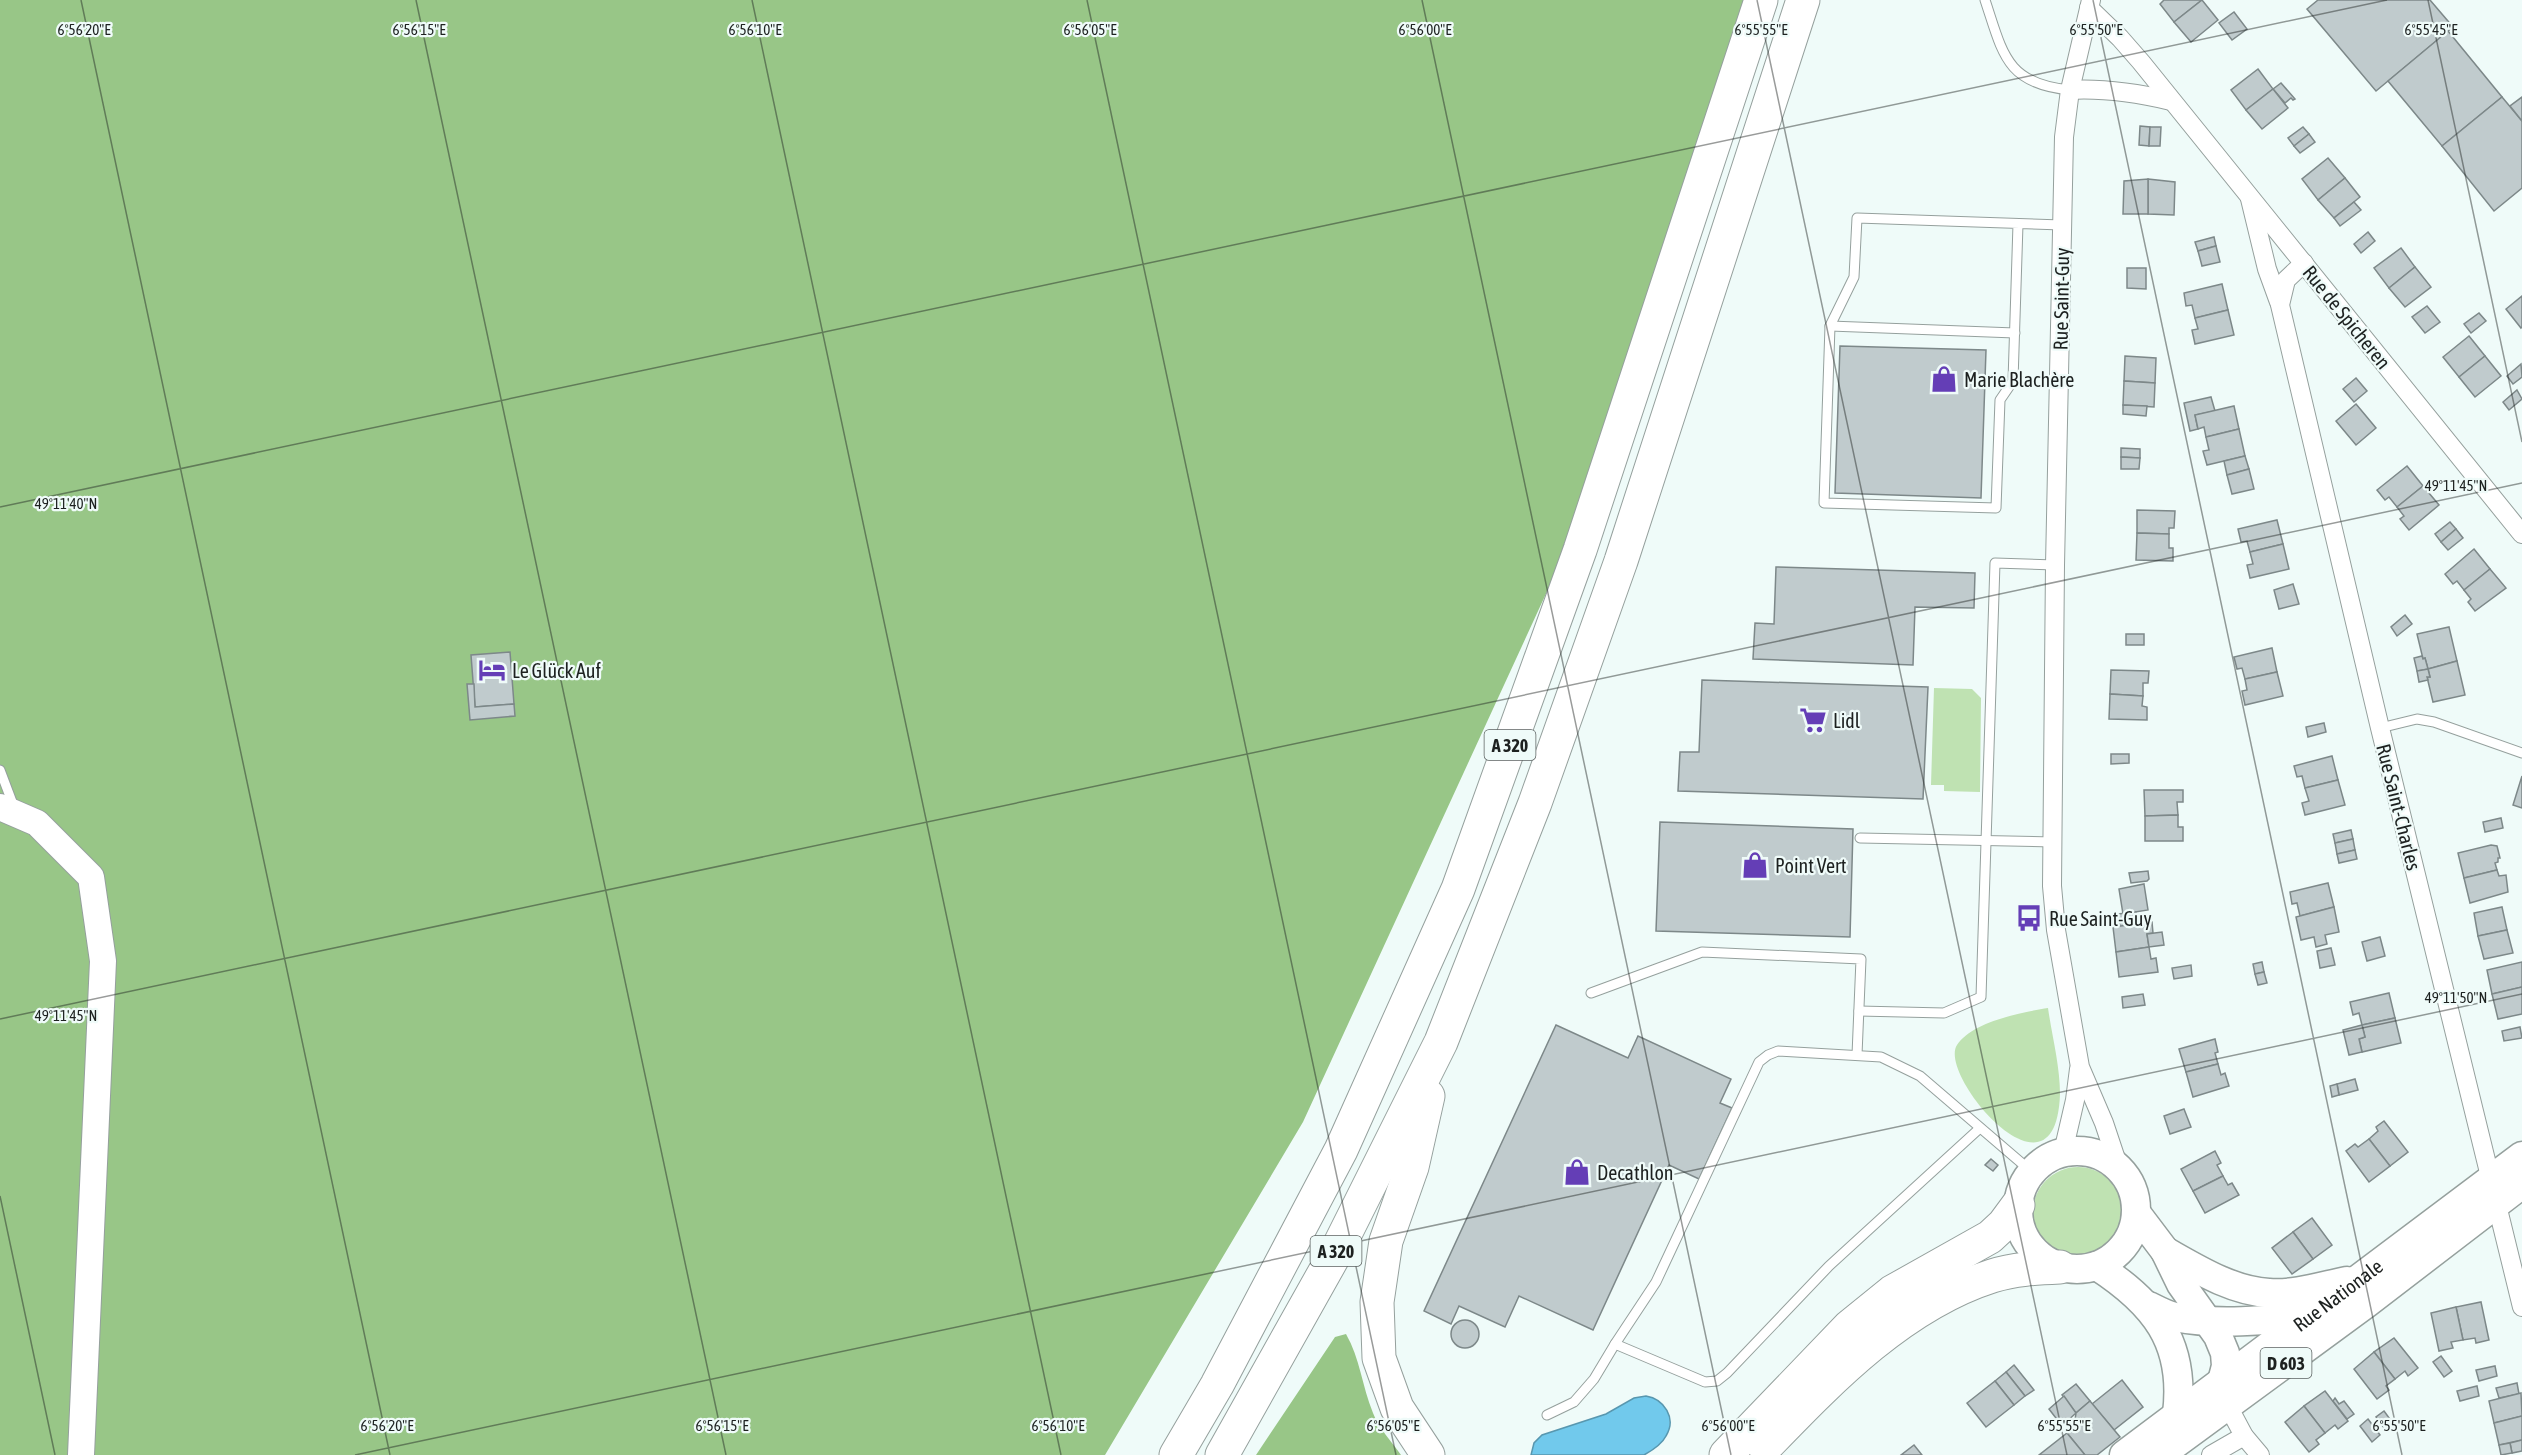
<svg xmlns="http://www.w3.org/2000/svg" width="2522" height="1455" viewBox="0 0 2522 1455" font-family="'Asap Condensed',sans-serif">
<style>
.green{fill:#bfe2b2}
.forest{fill:#98c687}
.water{fill:#71c9ec;stroke:#5897af;stroke-width:1.5}
.building{fill:#c0cbcd;stroke:#7d8889;stroke-width:1.5}
.lines{fill:none;stroke-linecap:round;stroke-linejoin:round}
.service-casing{stroke:#95a09d;stroke-width:11}
.minor-casing{stroke:#95a09d;stroke-width:20}
.secondary-casing{stroke:#95a09d;stroke-width:28}
.primary-casing{stroke:#95a09d;stroke-width:31}
.motorway-casing{stroke:#95a09d;stroke-width:35}
.service{stroke:#fff;stroke-width:9}
.minor{stroke:#fff;stroke-width:18}
.secondary{stroke:#fff;stroke-width:26}
.primary{stroke:#fff;stroke-width:28}
.motorway{stroke:#fff;stroke-width:33}
.ticks{fill:none;stroke:#1d2120;stroke-width:1.5;stroke-opacity:0.45}
.labels{text-anchor:middle;dominant-baseline:central;stroke-width:4.5;stroke-linejoin:round;paint-order:stroke}
.shield{fill:#effbf9;stroke:#5c6261;stroke-width:1.5}
.shield-label{font-size:18px;font-weight:bold;fill:#1d2120}
.street-label{font-size:20px;fill:#1d2120;stroke:#effbf9}
.poi-label{font-size:20px;fill:#1d2120;stroke:#effbf9;text-anchor:start}
.ticks-label{font-size:15px;text-anchor:middle;fill:#1d2120;stroke:#effbf9;stroke-width:4.5;stroke-linejoin:round;paint-order:stroke}
</style>
<rect width="100%" height="100%" fill="#effbf9"/>
<g class="green">
<path d="M1934 688 1972 689 1981 698 1980 792 1944 791V785H1931Z"/>
<path d="M2048 1008C2052 1036 2060 1066 2060 1094 2056 1215 1937 1075 1957 1045 1972 1022 2022 1012 2048 1008Z"/>
<circle cx="2078" cy="1212" r="45"/>
</g>
<g class="forest">
<path d="M0 0H1747L1719 74 1567 548 1303 1122 1105 1455H0Z"/>
<path d="M1346 1334C1360 1358 1362 1386 1373 1413 1378 1427 1392 1442 1401 1455H1256L1335 1337Z"/>
</g>
<path class="water" d="M1646 1396C1664 1399 1677 1418 1666 1436 1662 1444 1653 1450 1644 1455H1531L1534 1443 1542 1435 1606 1414 1634 1398Z"/>
<g class="building">
<path d="M2164 0H2202L2174 22 2160 4Z"/>
<path d="M2202 0 2218 20 2191 42 2174 22Z"/>
<path d="M2318 0H2430L2453 27 2376 91 2307 9Z"/>
<path d="M2234 12 2247 29 2232 40 2219 23Z"/>
<path d="M2448 31 2502 97 2442 146 2388 81Z"/>
<path d="M2258 69 2273 89 2246 110 2231 90Z"/>
<path d="M2281 83 2295 99 2293 100 2291 98 2285 103 2273 89Z"/>
<path d="M2273 89 2288 108 2262 129 2246 110Z"/>
<path d="M2502 97 2522 121V188L2494 211 2442 146Z"/>
<path d="M2522 97V121L2510 106Z"/>
<path d="M2140 126 2150 127 2149 146 2139 145Z"/>
<path d="M2150 127H2161L2160 146H2149Z"/>
<path d="M2303 127 2309 134 2294 146 2288 138Z"/>
<path d="M2309 134 2315 142 2300 153 2294 146Z"/>
<path d="M2328 158 2345 178 2318 200 2302 179Z"/>
<path d="M2345 178 2360 197 2334 218 2318 200Z"/>
<path d="M2148 179 2175 182 2174 215 2148 214Z"/>
<path d="M2148 179V214H2123L2124 181Z"/>
<path d="M2354 202 2361 210 2340 226 2334 218Z"/>
<path d="M2368 232 2375 241 2361 253 2354 244Z"/>
<path d="M2214 237 2216 246 2198 251 2195 242Z"/>
<path d="M2216 246 2220 262 2202 266 2198 251Z"/>
<path d="M2401 248 2415 267 2389 288 2374 268Z"/>
<path d="M2415 267 2431 287 2405 307 2389 288Z"/>
<path d="M2127 268H2146V289L2127 288Z"/>
<path d="M2222 284 2228 310 2195 318 2192 305 2186 306 2184 293Z"/>
<path d="M2522 296V327L2521 328 2506 309Z"/>
<path d="M2427 306 2440 322 2425 333 2412 317Z"/>
<path d="M2228 310 2234 335 2195 344 2192 330 2198 329 2195 318Z"/>
<path d="M2479 313 2486 321 2471 333 2464 324Z"/>
<path d="M2469 336 2485 356 2459 377 2443 357Z"/>
<path d="M1840 346 1986 350 1981 498 1835 493Z"/>
<path d="M2125 356 2156 358 2155 383 2124 381Z"/>
<path d="M2485 356 2501 376 2475 397 2459 377Z"/>
<path d="M2521 364 2522 377 2513 384 2507 376Z"/>
<path d="M2356 378 2367 391 2354 402 2343 389Z"/>
<path d="M2124 381 2155 383 2154 407 2123 405Z"/>
<path d="M2517 390 2522 399 2509 410 2503 402Z"/>
<path d="M2211 397 2215 411 2195 415 2198 429 2190 431 2184 403Z"/>
<path d="M2356 404 2376 428 2356 445 2336 421Z"/>
<path d="M2123 405 2147 406 2146 416 2123 414Z"/>
<path d="M2234 406 2239 429 2206 437 2204 427 2198 429 2195 415Z"/>
<path d="M2239 429 2245 456 2207 465 2203 451 2209 450 2206 437Z"/>
<path d="M2121 448 2140 449V458L2121 457Z"/>
<path d="M2245 456 2249 469 2227 475 2224 461Z"/>
<path d="M2121 457 2140 458 2139 469H2121Z"/>
<path d="M2407 466 2423 486 2397 507 2389 497 2385 500 2377 490Z"/>
<path d="M2249 469 2254 489 2232 494 2227 475Z"/>
<path d="M2423 486 2439 505 2409 530 2400 519 2404 516 2397 507Z"/>
<path d="M2137 510 2175 511 2174 528H2169V534L2137 533Z"/>
<path d="M2277 520 2283 544 2250 552 2247 541 2241 542 2238 529Z"/>
<path d="M2450 522 2456 529 2441 542 2435 534Z"/>
<path d="M2456 529 2463 538 2448 550 2441 542Z"/>
<path d="M2137 533 2169 534V548H2173V561L2136 560Z"/>
<path d="M2283 544 2289 569 2250 578 2247 565 2253 564 2250 552Z"/>
<path d="M2474 549 2490 569 2464 590 2457 581 2453 584 2445 574Z"/>
<path d="M1776 567 1975 573 1974 608 1915 607 1913 665 1753 659 1755 623 1774 624Z"/>
<path d="M2490 569 2506 588 2475 611 2468 602 2471 599 2464 590Z"/>
<path d="M2293 584 2299 604 2279 609 2274 590Z"/>
<path d="M2405 615 2412 624 2397 636 2391 627Z"/>
<path d="M2449 627 2457 661 2428 669 2425 658 2423 659 2417 634Z"/>
<rect x="2126" y="634" width="18" height="11"/>
<path d="M2272 648 2277 672 2245 679 2242 668 2237 669 2234 657Z"/>
<path d="M510 652 514 704 475 707 471 655Z"/>
<path d="M2422 656 2423 659 2425 658 2428 669 2417 671 2414 658Z"/>
<path d="M2457 661 2465 695 2433 702 2427 677H2430L2428 669Z"/>
<path d="M2428 669 2430 677H2427L2428 680 2419 682 2417 671Z"/>
<path d="M2111 670 2149 671 2148 683H2143V696L2110 694Z"/>
<path d="M2277 672 2283 696 2245 705 2242 691 2247 690 2245 679Z"/>
<path d="M1702 680 1928 687 1923 799 1678 791 1680 752H1699Z"/>
<path d="M467 684H474L475 707 514 704 515 716 470 720Z"/>
<path d="M2110 694 2143 696 2142 706 2147 707V720L2109 719Z"/>
<path d="M2324 723 2326 732 2308 737 2306 727Z"/>
<path d="M2111 754H2129V763L2111 764Z"/>
<path d="M2332 756 2338 780 2305 788 2302 776 2297 777 2294 766Z"/>
<path d="M2522 776V808L2513 805Z"/>
<path d="M2338 780 2345 805 2305 815 2302 803 2309 801 2305 788Z"/>
<path d="M2144 790H2183V802H2177L2178 815 2145 816Z"/>
<path d="M2178 815V827H2183V841H2145V816Z"/>
<path d="M2501 818 2503 828 2485 832 2483 822Z"/>
<path d="M1660 822 1853 829 1850 937 1656 931Z"/>
<path d="M2351 830 2353 839 2335 843 2333 834Z"/>
<path d="M2353 839 2355 850 2337 854 2335 843Z"/>
<path d="M2491 845 2497 846 2500 858H2498V862L2495 863 2497 870 2464 878 2458 853Z"/>
<path d="M2355 850 2357 859 2339 863 2337 854Z"/>
<path d="M2497 870 2499 876 2506 875 2508 892 2470 903 2464 878Z"/>
<path d="M2148 871 2149 879 2147 881 2131 883 2129 873Z"/>
<path d="M2328 883 2334 907 2300 916 2297 903 2292 904 2290 892Z"/>
<path d="M2144 884 2148 910 2123 914 2119 889Z"/>
<path d="M2334 907 2339 932 2325 935 2327 944 2316 947 2314 937 2301 940 2296 917Z"/>
<path d="M2502 907 2507 930 2478 936 2474 913Z"/>
<path d="M2136 912 2137 924 2120 927 2118 914Z"/>
<path d="M2152 922 2153 933 2147 934 2149 947 2116 952 2113 927Z"/>
<path d="M2507 930 2513 953 2484 959 2478 936Z"/>
<path d="M2162 932 2164 945 2149 947 2147 934Z"/>
<path d="M2380 937 2385 956 2367 961 2362 942Z"/>
<path d="M2149 947 2151 959 2156 958 2158 972 2119 977 2116 952Z"/>
<path d="M2331 948 2335 965 2320 968 2317 951Z"/>
<path d="M2262 962 2264 972 2255 974 2253 964Z"/>
<path d="M2522 962V987L2492 994 2487 970Z"/>
<path d="M2191 965 2192 976 2174 979 2172 968Z"/>
<path d="M2264 972 2267 983 2258 985 2255 974Z"/>
<path d="M2522 987V1014L2498 1019 2492 994Z"/>
<path d="M2389 993 2395 1018 2362 1025 2359 1013 2353 1015 2350 1002Z"/>
<path d="M2143 994 2145 1005 2123 1008 2122 997Z"/>
<path d="M2395 1018 2401 1043 2362 1052 2359 1039 2365 1037 2362 1025Z"/>
<path d="M1556 1025 1628 1058 1638 1036 1731 1079 1720 1103 1732 1108 1699 1179 1669 1165 1593 1330 1519 1296 1505 1327 1459 1306 1451 1324 1424 1311Z"/>
<path d="M2362 1025 2365 1037 2359 1039 2362 1052 2349 1055 2343 1030Z"/>
<path d="M2520 1027 2522 1038 2504 1041 2502 1031Z"/>
<path d="M2215 1039 2218 1052 2215 1053 2218 1064 2186 1072 2179 1049Z"/>
<path d="M2218 1064 2221 1075 2225 1073 2229 1086 2193 1097 2186 1072Z"/>
<path d="M2355 1079 2358 1090 2339 1095 2337 1084Z"/>
<path d="M2337 1084 2339 1095 2332 1097 2330 1086Z"/>
<path d="M2184 1109 2191 1127 2170 1134 2164 1116Z"/>
<path d="M2384 1121 2408 1152 2390 1166 2369 1139 2378 1131 2376 1127Z"/>
<path d="M2369 1139 2390 1166 2369 1182 2346 1151 2355 1144 2358 1147Z"/>
<path d="M2215 1151 2221 1163 2217 1165 2223 1176 2193 1191 2181 1169Z"/>
<path d="M1991 1159 1998 1165 1993 1171 1985 1165Z"/>
<path d="M2223 1176 2228 1185 2232 1183 2239 1195 2205 1213 2193 1191Z"/>
<path d="M2312 1218 2332 1245 2313 1259 2293 1232Z"/>
<path d="M2293 1232 2313 1259 2292 1274 2272 1248Z"/>
<path d="M2481 1302 2489 1340 2476 1343 2475 1338 2463 1340 2456 1307Z"/>
<path d="M2456 1307 2463 1340 2451 1342 2453 1348 2439 1351 2431 1313Z"/>
<circle cx="1465" cy="1334" r="14"/>
<path d="M2394 1338 2418 1368 2408 1376 2405 1371 2395 1379 2374 1352Z"/>
<path d="M2374 1352 2395 1379 2386 1386 2389 1390 2377 1399 2354 1369Z"/>
<path d="M2441 1356 2452 1371 2444 1377 2433 1362Z"/>
<path d="M2014 1365 2034 1390 2025 1396 2006 1372Z"/>
<path d="M2495 1366 2497 1376 2479 1381 2476 1370Z"/>
<path d="M2006 1372 2025 1396 2014 1405 1995 1381Z"/>
<path d="M2122 1380 2143 1407 2114 1430 2092 1404Z"/>
<path d="M1995 1381 2014 1405 1986 1427 1967 1403Z"/>
<path d="M2517 1383 2519 1394 2499 1398 2496 1388Z"/>
<path d="M2076 1384 2090 1401 2076 1413 2062 1395Z"/>
<path d="M2477 1386 2479 1396 2460 1401 2457 1391Z"/>
<path d="M2325 1391 2348 1421 2338 1429 2335 1425 2325 1433 2304 1406Z"/>
<path d="M2521 1393 2522 1416 2494 1423 2489 1401Z"/>
<path d="M2064 1396 2076 1413 2062 1426 2049 1409Z"/>
<path d="M2335 1398 2339 1404 2344 1401 2354 1414 2347 1419 2333 1401Z"/>
<path d="M2090 1401 2120 1437 2097 1455H2085L2067 1433 2074 1427 2076 1413Z"/>
<path d="M2304 1406 2325 1433 2316 1440 2319 1444 2309 1452 2285 1422Z"/>
<path d="M2384 1411 2395 1426 2387 1432 2376 1417Z"/>
<path d="M2522 1416V1440L2499 1445 2494 1423Z"/>
<path d="M2368 1419 2380 1435 2372 1442 2360 1426Z"/>
<path d="M2067 1433 2085 1455H2039Z"/>
<path d="M2522 1440V1451L2512 1453 2510 1443Z"/>
<path d="M2510 1443 2512 1453 2501 1455 2499 1445Z"/>
<path d="M1914 1445 1922 1455H1901Z"/>
</g>
<g class="lines">
<defs>
<g id="service">
<path d="M1985 0C2003 54 2006 84 2070 90"/>
<path d="M2018 224 2013 381 2000 400 1996 508 1824 503 1830 326 1854 277 1857 218 2062 225"/>
<path d="M1830 326 2015 333"/>
<path d="M2380 728 2417 719 2434 722 2522 753"/>
<path d="M0 770 14 807"/>
<path d="M1860 838 2053 842"/>
<path d="M1591 993 1702 952 1861 959 1857 1055"/>
<path d="M1859 1011 1944 1013 1981 997 1995 563 2055 565"/>
<path d="M1615 1344 1656 1282 1759 1062 1768 1055 1778 1051 1881 1057 1920 1076 2032 1172"/>
<path d="M1547 1415 1574 1402 1594 1379 1615 1344 1705 1382 1717 1381 1727 1373 1829 1266 1980 1128"/>
</g>
<g id="minor">
<path d="M2091 0 2070 90 2064 137 2055 565 2052 886 2056 930 2080 1067 2104 1123 2119 1168"/>
<path d="M2089 8 2120 38 2141 62 2522 534"/>
<path d="M2070 90C2105 88 2137 93 2171 101"/>
<path d="M2250 199 2267 269 2279 302"/>
<path d="M2304 263 2286 280 2280 305 2380 728 2522 1307"/>
<path d="M2063 1152 2075 1100 2079 1069"/>
<path d="M2228 1406 2244 1436 2260 1455"/>
<path d="M2211 1455 2244 1436"/>
</g>
<path id="secondary" d="M0 807 37 823 91 877 103 961 81 1455"/>
<g id="primary">
<circle cx="2077" cy="1210" r="59"/>
<path d="M2137 1214 2165 1251 2181 1284 2218 1336 2225 1353 2226 1366 2220 1389"/>
<path d="M2165 1251C2197 1269 2232 1291 2269 1293 2295 1295 2322 1286 2347 1281"/>
<path d="M2097 1266C2154 1303 2186 1342 2177 1414"/>
<path d="M2149 1306C2157 1310 2166 1315 2175 1317 2214 1325 2269 1321 2309 1315"/>
<path id="s1" d="M2124 1455 2522 1156"/>
<path d="M2160 1455 2367 1303 2522 1184"/>
</g>
<g id="motorway">
<path d="M1428 1096 1412 1167 1386 1241 1377 1302 1379 1358 1397 1408 1428 1455"/>
<path d="M1765 1447C1829 1381 1901 1305 1992 1276 2014 1269 2037 1268 2060 1267"/>
<path d="M1176 1455 1217 1385 1341 1150 1458 889 1580 550 1761 0"/>
<path d="M1222 1455 1336 1252 1441 1042 1535 803 1621 561 1803 0"/>
<path d="M1726 1455 1850 1326 1892 1292 1990 1237 2004 1224 2018 1205"/>
</g>
</defs>
<use href="#service" class="service-casing"/>
<use href="#minor" class="minor-casing"/>
<use href="#secondary" class="secondary-casing"/>
<use href="#primary" class="primary-casing"/>
<use href="#motorway" class="motorway-casing"/>
<use href="#service" class="service"/>
<use href="#minor" class="minor"/>
<use href="#secondary" class="secondary"/>
<use href="#primary" class="primary"/>
<use href="#motorway" class="motorway"/>
</g>
<path class="ticks" d="M81 0 390 1455M416 0 726 1455M752 0 1061 1455M1087 0 1396 1455M1422 0 1731 1455M1757 0 2067 1455M2093 0 2402 1455M2428 0 2522 442M0 507 2387 0M0 1019 2522 483M0 1196 55 1455M355 1455 2522 994"/>
<defs>
<symbol id="shop-bare" viewBox="-9 -9 18 18"><path d="M-5-2.5h2.3a2.7 3.5 0 0 1 5.4 0H5L5.5 6h-11ZM-1.5-2.5h3a1.5 2.3 0 0 0-3 0Z" fill="#643eb6" stroke="#effbf9" stroke-width="2.5" paint-order="stroke"/></symbol>
<symbol id="hotel-bare" viewBox="-9 -9 18 18"><path d="M-6-4.5h1.5V1H6V5H4.5V3h-9V5H-6ZM-4 0a1.8 1.8 0 1 1 3.6 0ZM.5 0V-2.5h3Q6-2.5 6 0Z" fill="#643eb6" stroke="#effbf9" stroke-width="2.5" paint-order="stroke"/></symbol>
<symbol id="supermarket-bare" viewBox="-9 -9 18 18"><path d="M-6-5.5h2.5l.6 2H6L4.5 2H-2.5L-4.4-4H-6ZM-1.5 3.2a1.3 1.3 0 1 0 .1 0ZM3 3.2a1.3 1.3 0 1 0 .1 0Z" fill="#643eb6" stroke="#effbf9" stroke-width="2.5" paint-order="stroke"/></symbol>
<symbol id="bus-bare" viewBox="-9 -9 18 18"><path d="M-5-6H5V4H4V6H2V4H-2V6H-4V4H-5ZM-3.5-4V0h7V-4ZM-3.5 1.2v1.5H-2V1.2ZM2 1.2v1.5H3.5V1.2Z" fill="#643eb6" stroke="#effbf9" stroke-width="2.5" paint-order="stroke"/></symbol>
</defs>
<g fill-rule="evenodd">
<use href="#shop-bare" x="1925" y="360" width="38" height="38"/>
<use href="#hotel-bare" x="473" y="651" width="38" height="38"/>
<use href="#supermarket-bare" x="1794" y="701" width="38" height="38"/>
<use href="#shop-bare" x="1736" y="846" width="38" height="38"/>
<use href="#bus-bare" x="2010" y="899" width="38" height="38"/>
<use href="#shop-bare" x="1558" y="1153" width="38" height="38"/>
</g>
<g class="labels">
<g class="shield">
<rect x="1484.5" y="730" width="51" height="30" rx="4.5"/>
<rect x="1310.5" y="1236" width="51" height="30" rx="4.5"/>
<rect x="2260.5" y="1348" width="51" height="30" rx="4.5"/>
</g>
<g class="shield-label">
<text x="1510" y="745">A 320</text>
<text x="1336" y="1251">A 320</text>
<text x="2286" y="1363">D 603</text>
</g>
<g class="street-label">
<text transform="translate(2061 299) rotate(-89)">Rue Saint-Guy</text>
<text transform="translate(2347 317) rotate(51)">Rue de Spicheren</text>
<text transform="translate(2399 807) rotate(76)">Rue Saint-Charles</text>
<text stroke="none"><textPath href="#s1" startOffset="267">Rue Nationale</textPath></text>
</g>
<g class="poi-label">
<text x="1964" y="379">Marie Blachère</text>
<text x="512" y="670">Le Glück Auf</text>
<text x="1833" y="720">Lidl</text>
<text x="1775" y="865">Point Vert</text>
<text x="2049" y="918">Rue Saint-Guy</text>
<text x="1597" y="1172">Decathlon</text>
</g>
</g>
<g class="ticks-label">
<text x="84" y="35">6°56'20"E</text>
<text x="419" y="35">6°56'15"E</text>
<text x="755" y="35">6°56'10"E</text>
<text x="1090" y="35">6°56'05"E</text>
<text x="1425" y="35">6°56'00"E</text>
<text x="1761" y="35">6°55'55"E</text>
<text x="2096" y="35">6°55'50"E</text>
<text x="2431" y="35">6°55'45"E</text>
<text x="2456" y="491">49°11'45"N</text>
<text x="66" y="509">49°11'40"N</text>
<text x="2456" y="1003">49°11'50"N</text>
<text x="66" y="1021">49°11'45"N</text>
<text x="387" y="1431">6°56'20"E</text>
<text x="722" y="1431">6°56'15"E</text>
<text x="1058" y="1431">6°56'10"E</text>
<text x="1393" y="1431">6°56'05"E</text>
<text x="1728" y="1431">6°56'00"E</text>
<text x="2064" y="1431">6°55'55"E</text>
<text x="2399" y="1431">6°55'50"E</text>
</g>
</svg>
